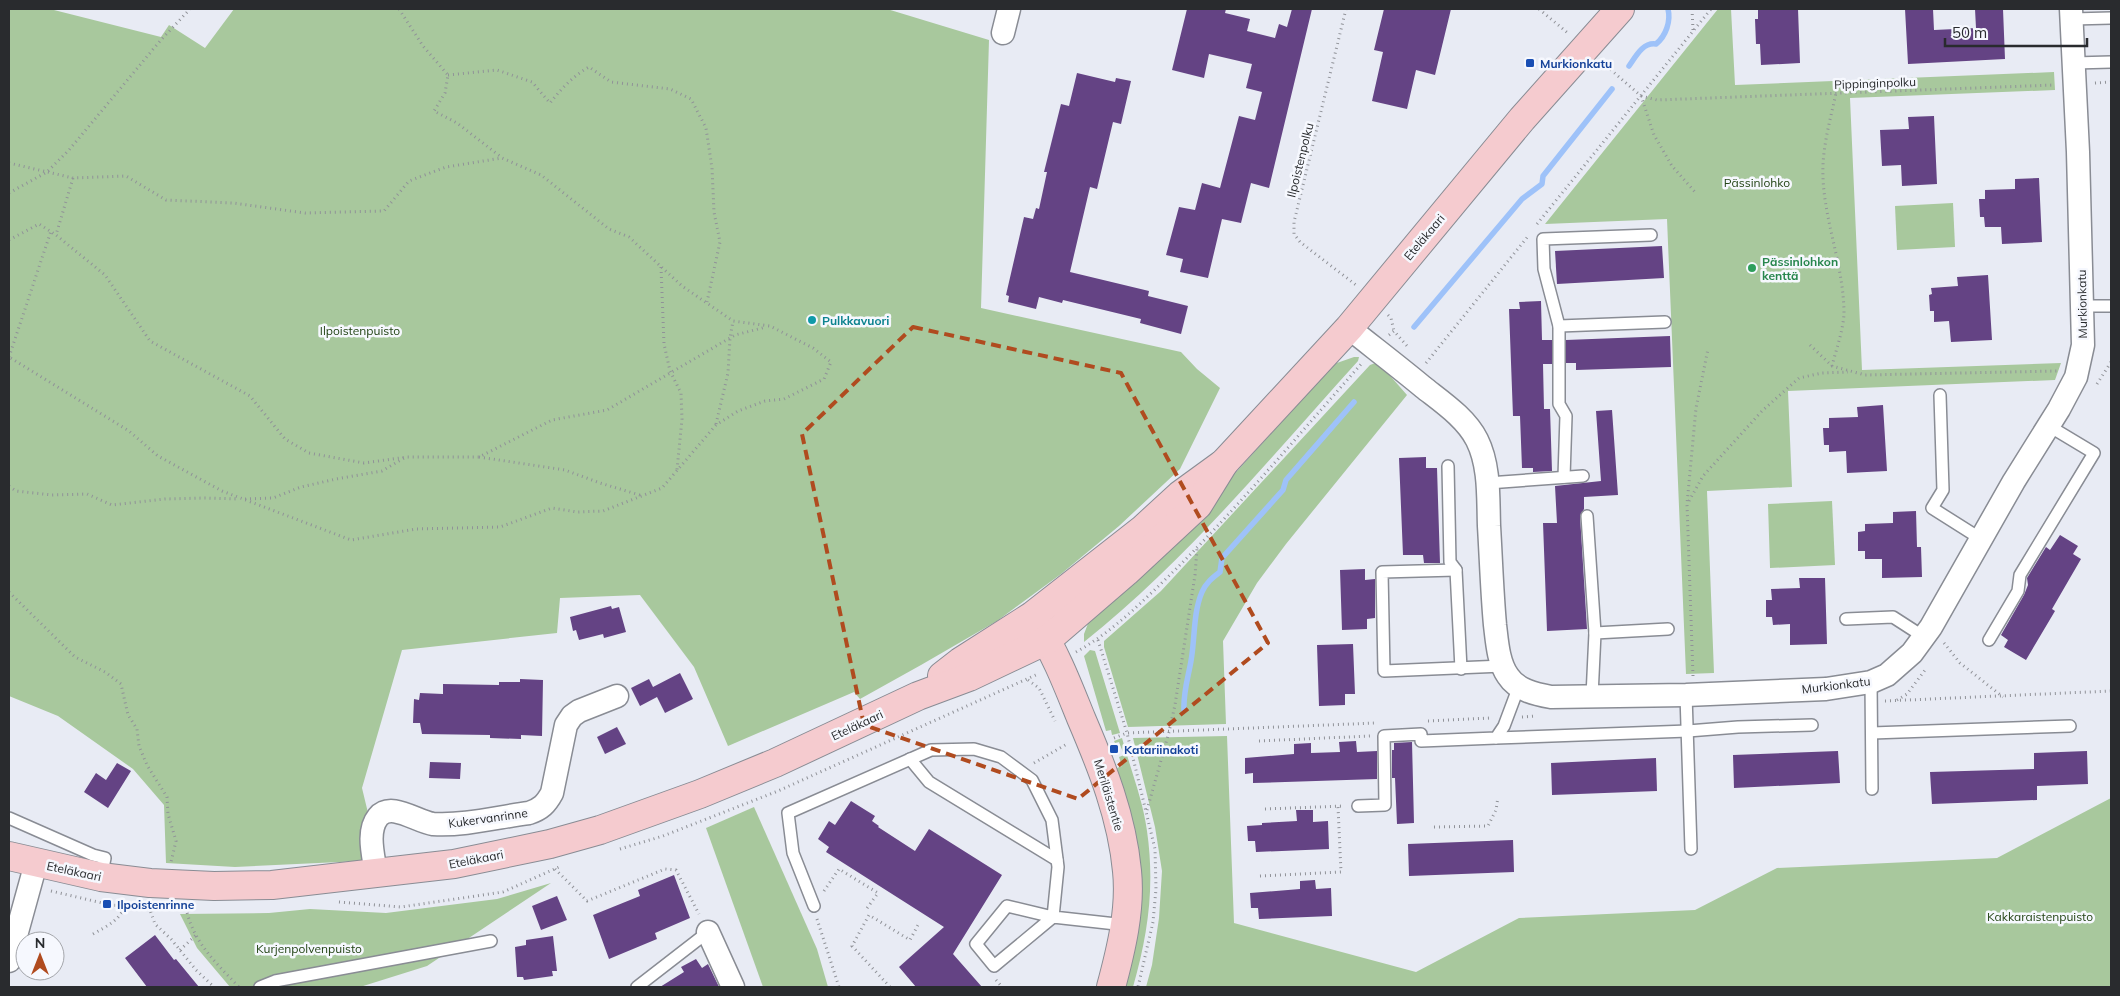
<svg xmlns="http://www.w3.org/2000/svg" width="2120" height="996" viewBox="0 0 2120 996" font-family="Mulish,sans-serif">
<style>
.green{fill:#a8c89d}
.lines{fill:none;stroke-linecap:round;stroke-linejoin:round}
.stream{stroke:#9ec2f9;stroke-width:5.5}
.building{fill:#644384}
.lane-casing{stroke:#898c94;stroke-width:14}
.street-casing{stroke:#898c94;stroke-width:25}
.secondary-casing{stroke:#898c94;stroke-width:30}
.path{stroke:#909298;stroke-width:3;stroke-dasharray:1 4;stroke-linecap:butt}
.lane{stroke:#fff;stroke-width:11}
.street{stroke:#fff;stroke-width:22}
.secondary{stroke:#f5cbcf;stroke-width:28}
.marked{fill:none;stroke:#b04b1f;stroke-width:4;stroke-dasharray:10 6;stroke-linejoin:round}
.transit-dot{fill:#1a4fb4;stroke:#f6f8fe;stroke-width:2}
.leisure-dot{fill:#2e9e5b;stroke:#f6f8fe;stroke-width:2}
.culture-dot{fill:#0f9aa8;stroke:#f6f8fe;stroke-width:2}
.labels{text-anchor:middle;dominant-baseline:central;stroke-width:5;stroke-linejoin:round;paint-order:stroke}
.transit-label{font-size:12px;font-weight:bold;fill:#164399;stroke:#f6f8fe;text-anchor:start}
.street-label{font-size:12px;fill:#292b2e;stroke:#f6f8fe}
.park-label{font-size:12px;fill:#234415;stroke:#f6f8fe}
.leisure-label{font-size:12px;font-weight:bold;fill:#27864d;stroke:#f6f8fe;text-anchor:start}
.culture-label{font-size:12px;font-weight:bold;fill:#0d838f;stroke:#f6f8fe;text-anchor:start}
</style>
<rect width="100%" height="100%" fill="#e8ebf4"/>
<g class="green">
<path d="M9 9H50L161 37 169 25 205 48 234 9H887L989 40 981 308 1181 352 1197 369 1220 388 1180 469 1119 526 1061 574 997 621 921 665 860 699 854 692 728 746 694 667 640 595 560 598 557 633 402 650 362 788 369 817 365 850 361 861 235 867 166 863 164 805 133 769 58 716 9 696Z"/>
<path d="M1718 9H1731L1735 85 2054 72 2055 90 1850 98 1862 370 2061 363 2055 380 1788 391 1792 487 1707 491 1714 673 1686 674 1667 219 1545 224Z"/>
<path d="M1953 203 1955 247 1897 250 1895 206Z"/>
<path d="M1354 357H1359L1358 361C1270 458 1187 560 1084 642V634L1089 621 1190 523 1334 364Z"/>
<path d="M1378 362 1407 395 1286 544 1257 583 1223 641 1226 724 1128 727 1104 647V641L1161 591 1370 365Z"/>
<path d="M1832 501 1835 565 1770 568 1768 504Z"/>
<path d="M1090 650 1095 651 1120 733 1112 735 1111 730 1106 731 1084 656Z"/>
<path d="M1227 736 1234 923 1416 972 1519 918 1695 910 1777 868 1997 858 2111 798V987H1146L1152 965 1159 918 1162 871 1155 827 1133 738Z"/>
<path d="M1122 738C1130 768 1143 800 1147 831 1155 887 1148 934 1133 987H1122L1137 919 1140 859 1135 829 1117 768 1122 766 1119 757 1124 755 1119 742 1115 743 1114 741Z"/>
<path d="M754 807 817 949 828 987H763L706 828Z"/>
<path d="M551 883 427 966 360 987H230L197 948 180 914 269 913 310 909 386 913 497 899Z"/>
</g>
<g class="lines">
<g class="stream">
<path d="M1629 66C1636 56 1643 42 1656 44 1666 36 1671 21 1668 9"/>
<path d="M1414 327 1522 199 1542 184 1543 176 1612 89"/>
<path d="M1184 710C1183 693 1188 678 1191 661 1195 639 1193 613 1202 592 1206 583 1212 578 1220 572L1222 558 1283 490 1286 480 1354 402"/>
</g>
</g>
<g class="building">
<path d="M1187 9H1226L1225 13 1250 19 1247 31 1275 38 1279 24 1287 27 1292 9H1312L1269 188 1251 183 1241 223 1222 219 1208 278 1180 272 1183 259 1166 255 1179 207 1195 210 1202 183 1220 188 1239 116 1255 120 1262 92 1246 88 1252 64 1209 54 1204 78 1172 70Z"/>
<path d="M1384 9H1451L1435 75 1416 70 1407 109 1372 101 1383 52 1374 50Z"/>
<path d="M1758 9H1798L1800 63 1761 65 1760 44H1756L1755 19H1758Z"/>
<path d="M1905 9H1933L1934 30 1976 28 1975 9H2003L2005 59 1908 64Z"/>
<path d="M1077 73 1115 82 1116 78 1131 81 1121 124 1113 122 1097 189 1090 187 1070 272 1149 291 1148 296 1188 306 1181 334 1140 323 1141 319 1063 300 1062 303 1039 297 1036 309 1008 302 1009 296 1006 295 1024 217 1033 219 1036 208 1039 209 1047 172H1044L1061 104 1069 106Z"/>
<path d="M1934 116 1937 184 1902 186 1901 165 1882 166 1880 130 1909 129 1908 117Z"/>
<path d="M2039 178 2042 242 2002 244 2001 227H1985L1984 217H1980L1979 199H1985V190L2015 189V179Z"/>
<path d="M1662 246 1664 278 1557 284 1555 251Z"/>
<path d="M1988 275 1992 340 1951 342 1949 321 1934 322V311H1930L1929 295 1932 294 1931 288 1958 286 1957 277Z"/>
<path d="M1541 301 1542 340H1552V364H1543L1544 409H1550L1552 471 1533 472V468H1522L1520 416H1513L1509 309H1520L1519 302Z"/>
<path d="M1670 336 1671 367 1576 370V363H1566V340Z"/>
<path d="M1883 405 1887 471 1847 473 1846 451 1829 452V445H1824L1823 428H1829V418L1858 417 1857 407Z"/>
<path d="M1612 410 1618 495 1584 497V509L1580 516 1587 629 1547 631 1543 523H1557L1555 486 1601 481 1596 411Z"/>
<path d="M1426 457V468H1437L1440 563H1424L1423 555H1403L1399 458Z"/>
<path d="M1916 511 1917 547H1921L1922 577 1882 578V559H1865V551H1858V532L1865 531V524L1893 523V512Z"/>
<path d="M2060 535 2078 546 2073 554 2081 559 2052 609 2055 611 2026 660 2004 647 2008 640 2001 635 2024 595 2028 585 2027 578 2046 547 2050 550Z"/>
<path d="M1365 569V580L1375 579V618L1367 619V629L1342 630 1340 570Z"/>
<path d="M1799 578H1825L1827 644 1790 645V624L1773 625 1772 617H1766V600H1772L1771 589 1800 588Z"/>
<path d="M611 606 612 609 619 607 626 632 604 638 603 634 579 640 576 630 573 631 570 617Z"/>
<path d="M1353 644 1355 694H1345V705L1319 706 1317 645Z"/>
<path d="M680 673 693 699 665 713 657 697 640 706 631 688 649 679 653 687Z"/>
<path d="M520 679 543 680 542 736 521 735V739L490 738V735L422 734 420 723H413L414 699 419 700 420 693 443 694V684L499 685V682H520Z"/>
<path d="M617 727 626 744 605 754 597 737Z"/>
<path d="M1356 741 1357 752 1377 751V779L1253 783V773L1245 774V758L1294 754V744L1311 743V753L1340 752 1339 742Z"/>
<path d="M1412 742 1414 823 1397 824 1395 778H1392V750H1394V743Z"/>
<path d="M1838 751 1840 783 1734 788 1733 755Z"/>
<path d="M2087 751 2088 784 2037 786V800L1932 804 1930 772 2034 769V753Z"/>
<path d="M1656 758 1657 791 1552 795 1551 763Z"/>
<path d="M430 762 461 763 460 779 429 778Z"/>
<path d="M117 763 131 771 108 808 84 792 96 773 106 780Z"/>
<path d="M851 801 875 816 872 821 879 826 878 827 915 851 929 829 1002 875 953 954 982 987H916L899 967 944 927 826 852 829 847 818 839 829 821 835 825Z"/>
<path d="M1296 810H1313V822L1328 821 1329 849 1256 852 1255 841H1248L1247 826 1262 825V823L1297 821Z"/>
<path d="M1513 840 1514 872 1409 876 1408 844Z"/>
<path d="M674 875 690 918 655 933 657 939 609 959 593 915 640 896 638 890Z"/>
<path d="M1315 880 1316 889 1331 888 1332 916 1259 919 1258 908H1251L1250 893 1300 889V881Z"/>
<path d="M557 896 567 920 541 930 532 906Z"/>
<path d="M155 935 174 960 176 959 199 987H147L125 958Z"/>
<path d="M553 936 557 971H552L553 976 524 980 523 977H517L515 947 526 945V940Z"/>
<path d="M696 959 702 968 708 964 719 987H660L684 972 681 967Z"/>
</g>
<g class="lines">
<defs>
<g id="lane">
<path d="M2072 19 2111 18"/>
<path d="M2074 63 2111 62"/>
<path d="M2082 306H2111"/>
<path d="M1559 326 1665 322"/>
<path d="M1940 395 1943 490 1932 508 1981 539"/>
<path d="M1448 466 1450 562 1456 570 1461 669"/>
<path d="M1564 477 1566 416 1559 404V326L1544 269 1543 239 1651 235"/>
<path d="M1488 483 1583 476"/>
<path d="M1587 516 1595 633"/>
<path d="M1456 570 1382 572 1384 671 1503 666"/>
<path d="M1846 619 1893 617 1924 637"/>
<path d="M1989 640 2018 591 2020 575 2094 453 2049 426"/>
<path d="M1871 682 1872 789"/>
<path d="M1686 695 1691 849"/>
<path d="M1592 696 1595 633 1668 629"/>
<path d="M1872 733 2070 726"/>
<path d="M1496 738 1688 731 1738 727 1812 725"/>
<path d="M910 759 929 782 1057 860"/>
<path d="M1358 806 1385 805 1384 736 1421 734V741L1496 738 1504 726 1519 686"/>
<path d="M9 818 93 855 105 858 101 877"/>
<path d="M814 906 793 853 788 813 931 750 974 749 1001 757 1032 780 1052 820 1058 867 1053 917 994 966 976 944 1007 906 1053 917 1125 925"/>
<path d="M260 987 275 981 491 941"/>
<path d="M637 987 708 932"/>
</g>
<g id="street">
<path d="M1003 33 1009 9"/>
<path d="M1349 328C1374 348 1399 367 1423 387 1442 402 1466 418 1477 440 1490 466 1488 498 1489 526 1491 559 1492 592 1495 625 1497 641 1498 662 1508 676 1517 690 1535 694 1551 697L1686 695 1826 689 1871 682 1887 675 1912 653 1931 627 2014 481 2059 409 2076 377 2083 345 2078 152 2071 9"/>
<path d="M376 874C374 857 366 832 378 817 391 801 417 822 433 824 464 826 498 817 529 813 541 809 546 804 552 793L566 725 572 716 579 711 617 696"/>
<path d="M708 932 733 987"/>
<path d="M9 961 36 863"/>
</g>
<g id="secondary">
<path d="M1037 625C1056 654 1068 686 1081 718 1102 767 1122 817 1127 871 1131 909 1121 950 1111 987"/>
<path d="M942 676 960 662 1032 616 1143 529 1180 495 1224 463 1349 328 1522 119 1620 9"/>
<path d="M9 856 101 877 150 883 214 886 272 885 454 864 550 844 600 830 700 794 775 763 918 696 969 677 1047 640 1126 572 1198 505 1224 463"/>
</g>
</defs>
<use href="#lane" class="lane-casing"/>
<use href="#street" class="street-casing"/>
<use href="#secondary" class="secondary-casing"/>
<g class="path">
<path d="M399 9 423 46 448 75 445 93 434 111 457 123 501 157"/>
<path d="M1346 9 1294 222V234L1300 242 1356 285"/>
<path d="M1539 9 1569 34"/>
<path d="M1692 9 1693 30"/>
<path d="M1603 63 1641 96 1654 135 1672 166 1695 192"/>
<path d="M448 75 497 70 532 82 550 103C561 89 573 76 589 67L611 82 670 89 691 99 706 128 712 168 714 212 720 242 707 302"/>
<path d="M2095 83 2111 82"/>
<path d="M1641 96 1657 100 2054 85"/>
<path d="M9 163 73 178 126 176 166 200 233 203 305 213 384 211 409 181 446 167 502 158 541 175 609 229 629 237 682 286 733 321 770 326 813 348 831 362 824 379 784 399 765 401 738 411 716 425 662 488 603 511 577 512 552 508 500 527 416 529 351 540 222 491 158 456 129 431 9 357"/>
<path d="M73 178 56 235 105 275 150 341 250 396 285 439 309 453 364 463 407 457H479L552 420 607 410 735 335 766 327"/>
<path d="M9 193 47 172 69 150 160 41 190 9"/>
<path d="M1537 224 1711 9"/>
<path d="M9 240 39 224 56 235"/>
<path d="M661 267 664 344 670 371 681 393 682 419 677 470"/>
<path d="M1388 315 1391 318 1394 331"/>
<path d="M1389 335 1394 331 1407 346"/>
<path d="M1810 345 1832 366 1865 375 2057 371"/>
<path d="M9 357 51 231"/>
<path d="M1426 363 1529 235"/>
<path d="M1832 366C1836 350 1843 331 1844 314 1844 263 1821 215 1823 165 1824 141 1831 117 1836 93"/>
<path d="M2097 384 2111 362"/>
<path d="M716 424 728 373 730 338 733 321"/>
<path d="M479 457 565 470 600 483 643 496"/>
<path d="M9 486 16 491 52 495 87 494 112 505 165 499 205 498 239 499"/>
<path d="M245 499 273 498 301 487 336 479 382 471 404 458"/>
<path d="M1689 501 1703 476 1762 411 1799 378 1822 373 1848 372"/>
<path d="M9 592 75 657 105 672 121 684 128 715 137 729 139 746 147 765 167 797 168 814 176 841 171 862"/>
<path d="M1098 640 1127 733 1155 849 1156 889 1153 922 1138 987"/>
<path d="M1944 643 1960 663 2003 697"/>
<path d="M1076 652C1114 631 1144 600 1175 570 1241 504 1301 432 1362 363"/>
<path d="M1693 676 1687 504 1696 408 1708 349"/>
<path d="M1028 680 1039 688 1055 721"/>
<path d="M1897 700 1907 694 1925 670"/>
<path d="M1885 701 2111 691"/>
<path d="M1522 717 1536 716"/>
<path d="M1428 721 1491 718"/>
<path d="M1114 738 1127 733 1376 723"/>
<path d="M1259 741 1370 736"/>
<path d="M1034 763 1067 744"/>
<path d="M1265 809 1344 806"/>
<path d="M1147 810 1169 732 1175 705 1195 575 1197 549"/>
<path d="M1434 827 1488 826 1496 810 1498 797"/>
<path d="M620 849 663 836 778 791 1038 674"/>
<path d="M555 869 587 901 665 869 676 870 699 914"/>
<path d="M1260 876 1341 872 1338 807"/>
<path d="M51 891 111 905 133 906"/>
<path d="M824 891 839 869 878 893 865 911"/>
<path d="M339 902 401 907 503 892 559 867"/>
<path d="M149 907 155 924 171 939 196 970 214 987"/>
<path d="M186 908C193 942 216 963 239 987"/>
<path d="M817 919 839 987"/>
<path d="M93 934C107 926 119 921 125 906"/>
<path d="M180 950 196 935"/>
<path d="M996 980 1002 987"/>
<path d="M890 987 852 946 869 915 910 940 918 925"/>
</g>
<use href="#lane" class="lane"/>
<use href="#street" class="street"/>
<use href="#secondary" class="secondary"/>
</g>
<path class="marked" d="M913 327 1121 373 1268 643 1078 799 864 725 802 434Z"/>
<g class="transit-dot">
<rect x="1525" y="58" width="10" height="10" rx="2.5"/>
<rect x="1109" y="744" width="10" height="10" rx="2.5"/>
<rect x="102" y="899" width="10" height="10" rx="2.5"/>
</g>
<circle class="leisure-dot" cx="1752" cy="268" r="5"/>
<circle class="culture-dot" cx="812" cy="320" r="5"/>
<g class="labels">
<g class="transit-label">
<text x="1540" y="63">Murkionkatu</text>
<text x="1124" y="749">Katariinakoti</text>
<text x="117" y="904">Ilpoistenrinne</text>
</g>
<g class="street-label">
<text transform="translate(1875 83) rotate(-2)">Pippinginpolku</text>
<text transform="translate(1300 160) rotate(-76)">Ilpoistenpolku</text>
<text transform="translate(1424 237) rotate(-50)">Eteläkaari</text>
<text transform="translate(2082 304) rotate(-91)">Murkionkatu</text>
<text transform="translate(1836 685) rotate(-7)">Murkionkatu</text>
<text transform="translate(857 725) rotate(-25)">Eteläkaari</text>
<text transform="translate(1109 795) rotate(73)">Meriläistentie</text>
<text transform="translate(488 818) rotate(-8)">Kukervanrinne</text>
<text transform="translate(476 859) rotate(-11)">Eteläkaari</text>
<text transform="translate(74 871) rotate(12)">Eteläkaari</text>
</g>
<g class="park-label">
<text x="1757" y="182">Pässinlohko</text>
<text x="360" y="330">Ilpoistenpuisto</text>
<text x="2040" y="916">Kakkaraistenpuisto</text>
<text x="309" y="948">Kurjenpolvenpuisto</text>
</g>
<g class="leisure-label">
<text x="1762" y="261">Pässinlohkon<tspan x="1762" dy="14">kenttä</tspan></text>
</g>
<g class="culture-label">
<text x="822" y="320">Pulkkavuori</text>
</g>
</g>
<rect width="2120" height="996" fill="none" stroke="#292b2e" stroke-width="20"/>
<g transform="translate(40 956)"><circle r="24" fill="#f6f8fe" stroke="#a4a6ab"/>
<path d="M0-4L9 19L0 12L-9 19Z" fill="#b04b1f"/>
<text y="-8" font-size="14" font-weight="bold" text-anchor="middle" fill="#292b2e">N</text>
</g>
<path d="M1945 38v8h142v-8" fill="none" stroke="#292b2e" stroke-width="2.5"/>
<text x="1952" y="38" font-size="15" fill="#292b2e" stroke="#f6f8fe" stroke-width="4" paint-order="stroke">50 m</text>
</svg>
